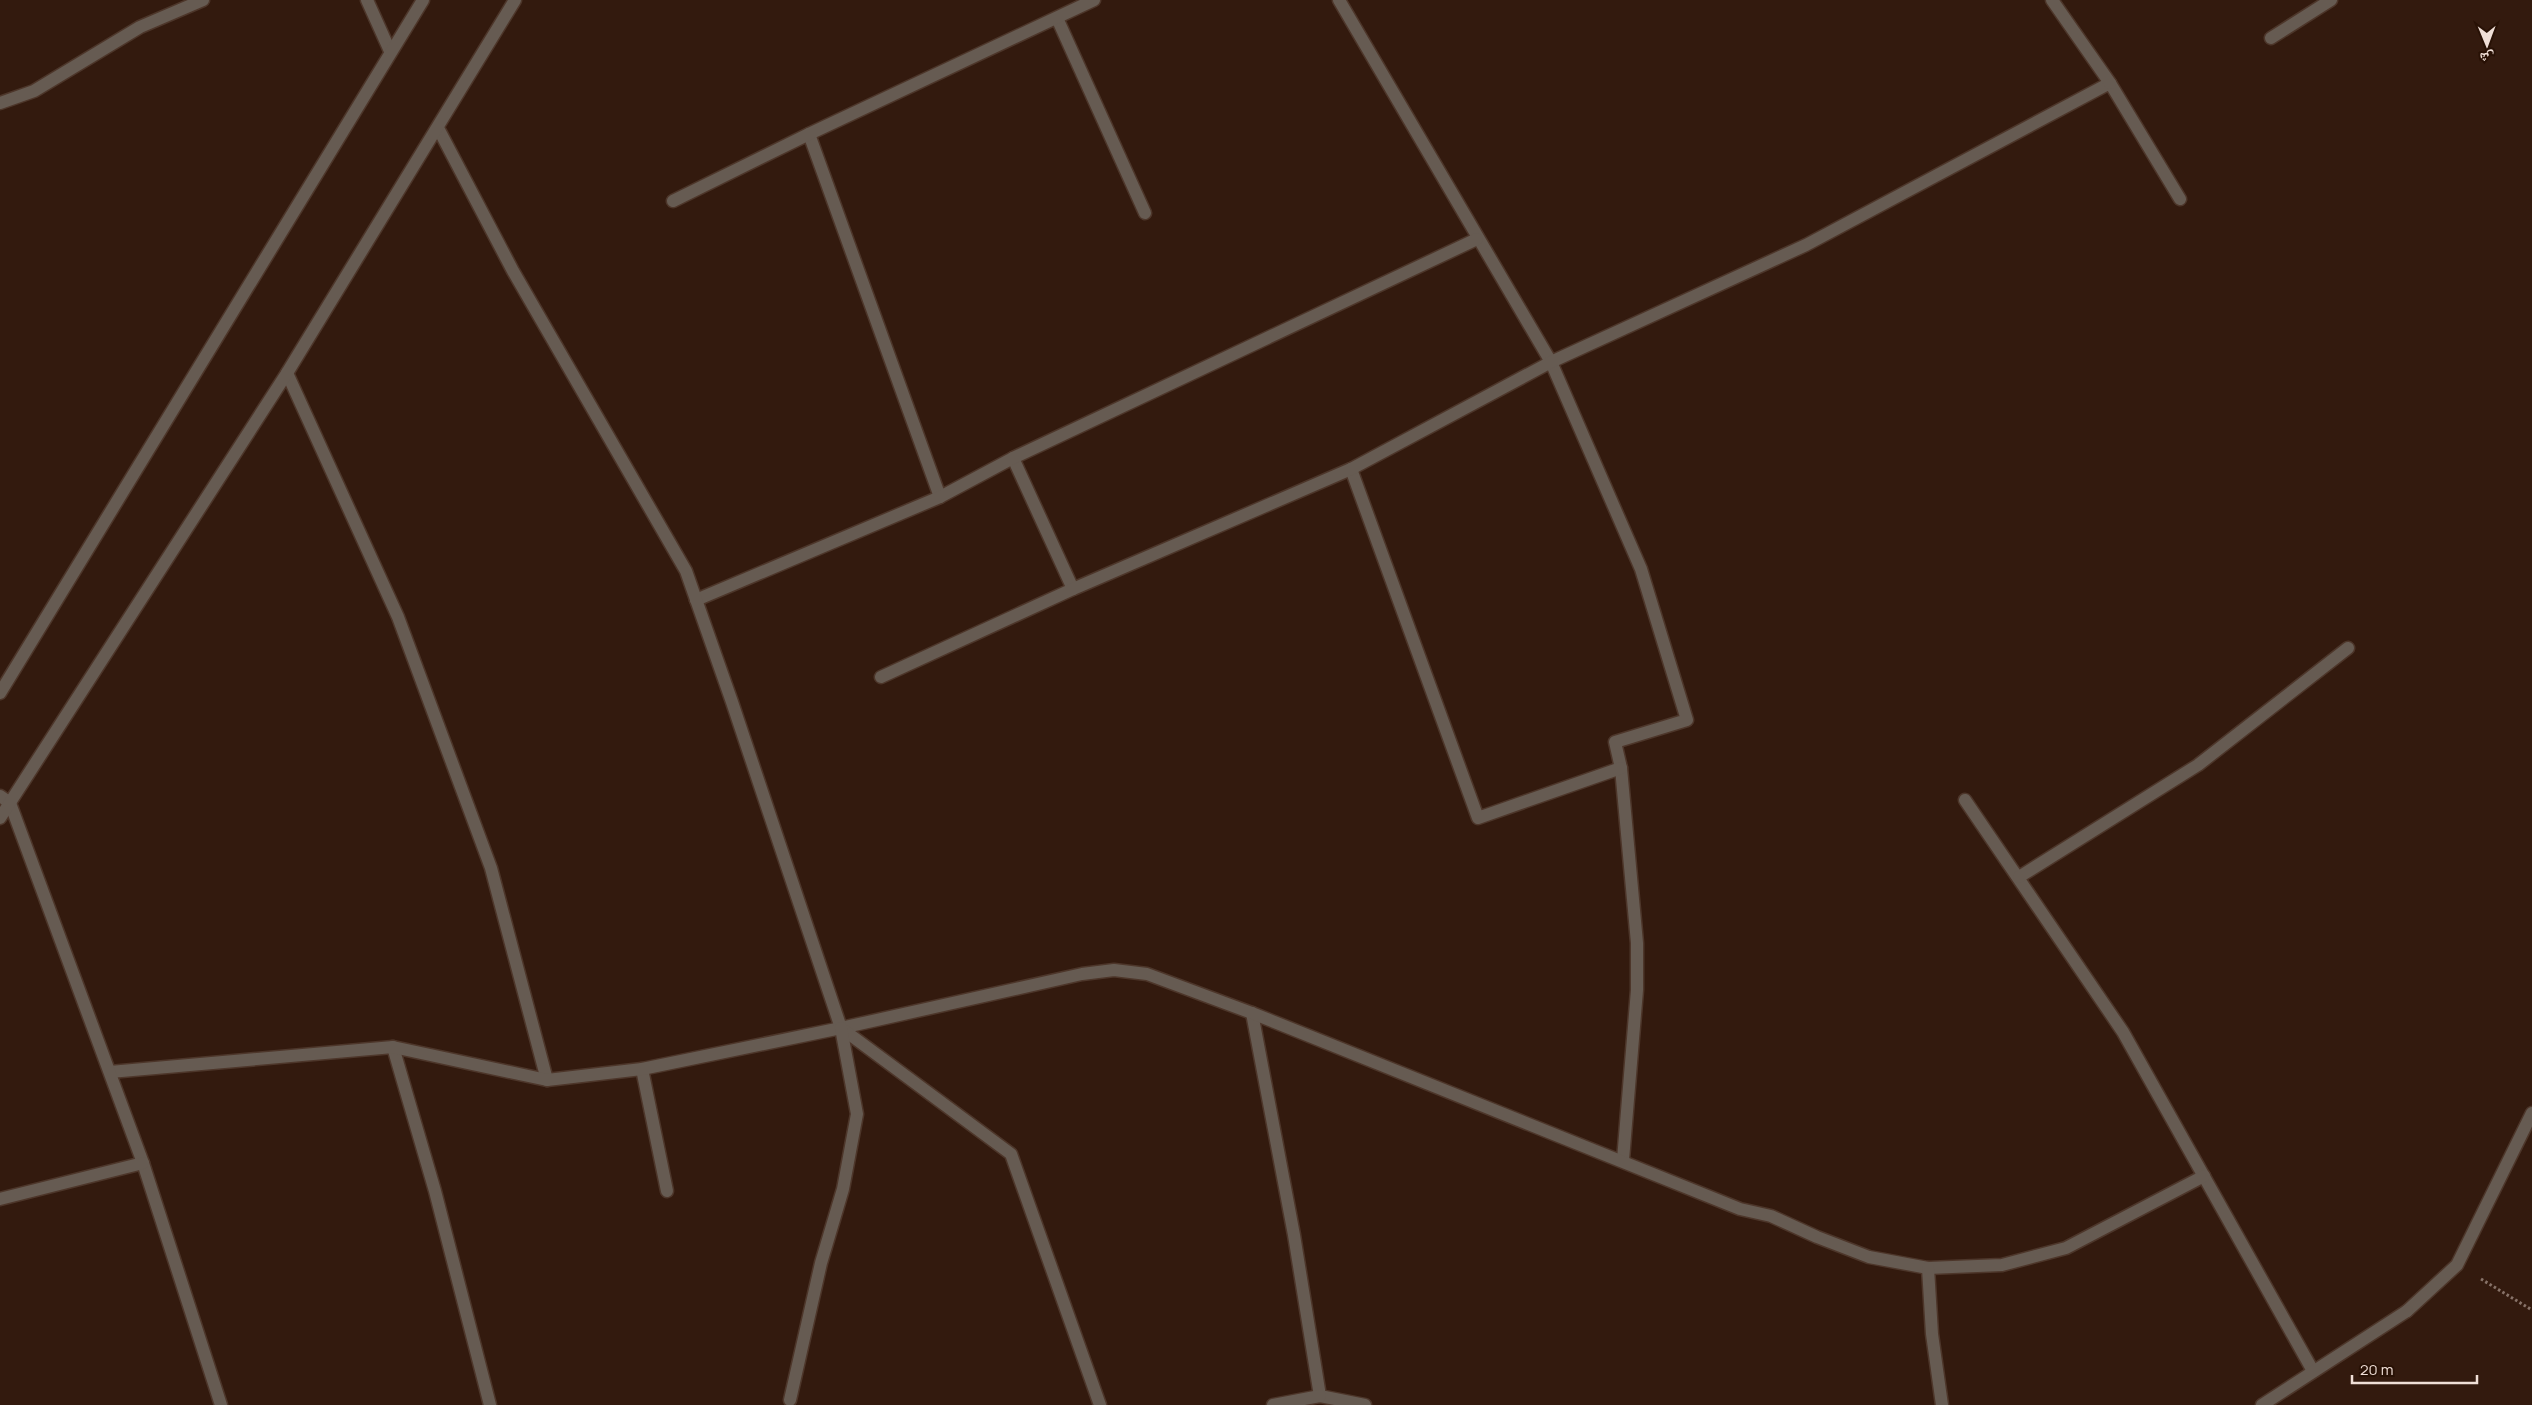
<svg xmlns="http://www.w3.org/2000/svg" width="2532" height="1405" viewBox="0 0 2532 1405" font-family="Manrope,'Noto Naskh Arabic',sans-serif">
<style>
.lines{fill:none;stroke-linecap:round;stroke-linejoin:round}
.service-casing{stroke:#4d362a;stroke-width:15}
.minor-casing{stroke:#4d362a;stroke-width:15}
.path{stroke:#877268;stroke-width:3;stroke-dasharray:2.5 2.5;stroke-linecap:butt}
.service{stroke:#665b52;stroke-width:12}
.minor{stroke:#665b52;stroke-width:12}
</style>
<rect width="100%" height="100%" fill="#331a0e"/>
<g class="lines">
<defs>
<g id="service">
<path d="M1339 0 1551 362 1641 569 1687 720 1615 742 1621 768 1637 943V990L1623 1160"/>
<path d="M1057 18 1145 213"/>
<path d="M2271 38 2331 0"/>
<path d="M809 134 940 497"/>
<path d="M673 201 809 134 1094 0"/>
<path d="M287 373 398 617 491 868 547 1080"/>
<path d="M1013 458 1073 589"/>
<path d="M1351 469 1478 818 1621 768"/>
<path d="M696 600 940 497 1013 458 1477 239"/>
<path d="M881 677 1073 589 1351 469 1551 362 1806 245 2110 83 2180 199"/>
<path d="M1965 800 2123 1032 2313 1371"/>
<path d="M2019 877 2198 765 2348 648"/>
<path d="M1252 1013 1294 1235 1320 1396 1365 1405"/>
<path d="M393 1047 435 1191 490 1405"/>
<path d="M642 1069 667 1191"/>
<path d="M110 1072 393 1047 547 1080 642 1069 841 1028 1082 974 1114 970 1147 974 1252 1013 1740 1209 1771 1216 1817 1237 1869 1257 1928 1268 2002 1265 2066 1248 2204 1176"/>
<path d="M1928 1268 1932 1334 1942 1405"/>
<path d="M2407 1311 2457 1265 2532 1113"/>
<path d="M1273 1405 1320 1396"/>
</g>
<g id="minor">
<path d="M367 0 390 51"/>
<path d="M2052 0 2110 83"/>
<path d="M0 103 34 91 140 27 203 0"/>
<path d="M438 128 513 271 686 571 732 702 841 1028 1011 1154 1100 1405"/>
<path d="M0 693 423 0"/>
<path d="M0 796 10 803 143 1163 221 1405"/>
<path d="M0 818 287 373 515 0"/>
<path d="M0 1199 143 1163"/>
<path d="M790 1400 821 1263 843 1189 857 1114 841 1028"/>
<path d="M2262 1405 2407 1311"/>
</g>
</defs>
<use href="#service" class="service-casing"/>
<use href="#minor" class="minor-casing"/>
<path class="path" d="M2481 1279 2532 1310"/>
<use href="#service" class="service"/>
<use href="#minor" class="minor"/>
</g>
<g transform="translate(2487 45) rotate(179)" stroke="#281105" stroke-width="4" paint-order="stroke">
<path d="M0-4L9 19L0 12L-9 19Z" fill="#f0dfd7"/>
<text y="-8" font-size="14" font-weight="bold" text-anchor="middle" fill="#f0dfd7">ش</text>
</g>
<path d="M2352 1375v8h125v-8" fill="none" stroke="#f0dfd7" stroke-width="2.5"/>
<text x="2360" y="1375" font-size="15" fill="#f0dfd7" stroke="#281105" stroke-width="4" paint-order="stroke">20 m</text>
</svg>
